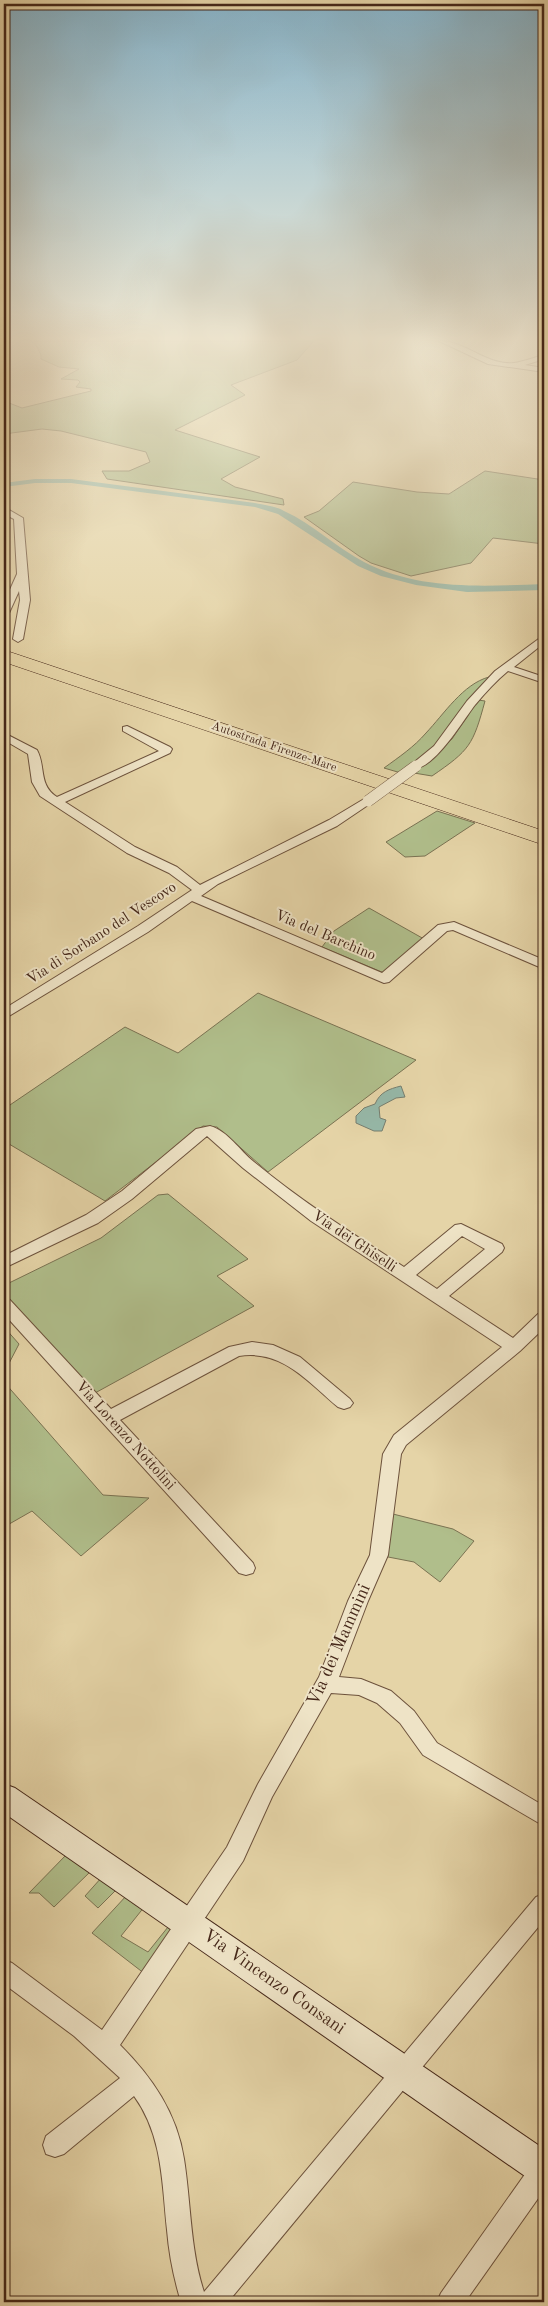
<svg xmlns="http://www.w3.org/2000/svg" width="548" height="2306" viewBox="0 0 548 2306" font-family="'Old Standard TT',serif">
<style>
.green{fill:#b0be8b;stroke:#7a7252}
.water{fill:#96b8a8;stroke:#767e6f}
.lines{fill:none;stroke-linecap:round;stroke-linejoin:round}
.canal{fill:#96b8a8;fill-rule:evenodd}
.street-casing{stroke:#6d523c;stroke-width:2}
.secondary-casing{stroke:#452719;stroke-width:2}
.highway-casing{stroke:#452719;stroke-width:1}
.street{fill:#eee3c6;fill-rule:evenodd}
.secondary{fill:#eee3c6;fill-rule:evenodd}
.highway{fill:#e5d4a7;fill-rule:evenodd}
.street-bridge-casing{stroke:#6d523c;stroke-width:12;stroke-linecap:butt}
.street-bridge{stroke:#eee3c6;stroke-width:11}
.labels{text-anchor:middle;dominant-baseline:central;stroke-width:4;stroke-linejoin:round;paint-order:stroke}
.far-street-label{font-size:12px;fill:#452719;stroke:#eee3c6}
.street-label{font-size:15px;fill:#452719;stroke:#eee3c6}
.near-street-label{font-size:18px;fill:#452719;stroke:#eee3c6}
</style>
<rect width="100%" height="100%" fill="#e5d4a7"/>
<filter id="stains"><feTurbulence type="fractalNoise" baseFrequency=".004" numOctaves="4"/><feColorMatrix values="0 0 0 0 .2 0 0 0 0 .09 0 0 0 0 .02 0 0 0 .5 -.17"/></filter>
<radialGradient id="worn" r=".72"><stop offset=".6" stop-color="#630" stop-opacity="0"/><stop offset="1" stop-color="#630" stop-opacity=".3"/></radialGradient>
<g class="green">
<path d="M34 341H314L297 360 231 385 245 395 175 430 260 457 221 479 235 487 283 499 284 505 107 479 102 471H129L150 462 146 452 61 431 42 429 4 434V401L22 408 91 391V389L76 387 80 382 78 380 61 379 79 369 59 367 41 359V355Z"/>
<path d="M485 471 544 480V544L493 538 471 563 411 576 371 563 359 556 304 517 319 511 353 482 417 492 449 494Z"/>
<path d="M489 677 440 743 401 773 384 768C399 757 414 747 426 733 444 714 463 684 489 677Z"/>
<path d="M478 700 485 701C473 745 470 750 432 776L414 773 452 739Z"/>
<path d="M437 811 475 823 425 856 405 857 386 842Z"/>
<path d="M369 908 424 939 384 973 322 947 334 931Z"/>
<path d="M258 993 416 1060 268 1172 217 1127 203 1126 105 1201 4 1141V1109L125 1027 178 1053Z"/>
<path d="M168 1194 248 1259 217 1276 254 1306 95 1393 4 1296 9 1283 101 1238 158 1195Z"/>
<path d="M4 1327 19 1344 4 1373Z"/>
<path d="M4 1382 103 1495 149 1498 81 1556 32 1511 4 1527Z"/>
<path d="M389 1513 453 1529 474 1541 440 1582 414 1562 383 1556Z"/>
<path d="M67 1854 91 1871 54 1907 39 1893H29Z"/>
<path d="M102 1877 118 1888 98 1908 85 1896Z"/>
<path d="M127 1895 145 1906 121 1936 148 1952 168 1927 177 1930 145 1974 92 1933Z"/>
</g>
<path class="water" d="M401 1086 405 1097 396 1098 379 1107 380 1118 386 1120 382 1131H374L356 1123V1116L364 1108 375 1104C380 1092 389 1089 401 1086Z"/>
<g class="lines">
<path class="canal" d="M35 479H71L255 503C264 505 276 506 284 511 313 524 337 548 364 562 419 591 485 586 544 584V590L467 592 416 585 381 576 358 566 278 514 255 507 71 483H35L4 487V483Z"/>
<defs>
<g id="street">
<path d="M439 341C466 341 487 366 514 363 523 362 535 357 544 355V359L525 365 544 368V372L488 364Z"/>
<path d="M4 507 23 518 30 600 23 639 18 642 13 639 20 600 19 591 9 613 4 616V603L17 574 14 519 4 514Z"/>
<path d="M544 635V643L514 667 544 677V683L508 671C496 681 485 693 475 705 464 719 432 773 412 768V764L434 746 467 701 495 671Z"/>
<path d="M127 726 170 747 172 749 170 753 65 802 135 847 177 867 200 885 329 820 364 799H372L374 801 337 826 218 884 201 896 382 973 438 925 454 922 544 960V969L453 930 447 931 389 982 384 983 192 901 148 932 4 1019V1009L138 926 192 890 169 873 127 853 40 796 32 782 28 754 4 740V733L37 750C46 766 38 785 57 797L159 751 123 731V727Z"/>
<path d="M210 1126C228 1131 240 1151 254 1162 301 1201 353 1234 404 1267L455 1225 461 1224 502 1244 504 1248 502 1252 449 1296 513 1338 538 1314 544 1312V1328L520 1351 406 1445 401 1454 388 1555 368 1601 339 1677 361 1679 391 1691 414 1711 437 1743 544 1806V1826L423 1755 400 1723 377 1703 359 1695 331 1693 272 1797 243 1861 120 2045C152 2077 177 2113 184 2159 191 2203 190 2249 204 2292L536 1897 544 1894V1920L228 2302H181C174 2279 169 2255 167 2230 162 2184 163 2136 134 2096L64 2154 55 2157 46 2154 43 2145 46 2136 120 2078 74 2036 4 1984V1960L12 1963 102 2030 227 1847 258 1784 319 1677 348 1601 370 1555 383 1454 394 1435 502 1347 311 1221 243 1168 207 1136 132 1199 98 1223 4 1268V1256L86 1215 122 1191 196 1129ZM462 1236 485 1249 437 1289 416 1275Z"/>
<path d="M4 1298 10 1300 111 1409 229 1347 252 1342 273 1345 300 1357 350 1399 353 1403 350 1407 344 1409 338 1407C308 1382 282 1349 239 1356L120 1420 253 1563 255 1568 253 1573 246 1575 239 1573 4 1314Z"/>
<path d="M544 2157V2190L465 2302H437L441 2293 535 2160Z"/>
</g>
<path id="secondary" d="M4 1784 15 1788 544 2149V2186L532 2181 4 1813Z"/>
<path id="highway" d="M4 650 544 831V845L4 662Z"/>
</defs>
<use href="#street" class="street-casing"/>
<use href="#secondary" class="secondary-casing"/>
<use href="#highway" class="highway-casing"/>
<use href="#street" class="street"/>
<use href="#secondary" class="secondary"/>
<use href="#highway" class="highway"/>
<defs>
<path id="street-bridge" d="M368 801 416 766"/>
</defs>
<use href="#street-bridge" class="street-bridge-casing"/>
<use href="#street-bridge" class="street-bridge"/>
</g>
<linearGradient id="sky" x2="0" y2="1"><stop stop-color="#87b6ce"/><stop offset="0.51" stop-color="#f3ecd7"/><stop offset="1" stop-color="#f3ecd7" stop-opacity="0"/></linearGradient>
<rect width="548" height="664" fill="url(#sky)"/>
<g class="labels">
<g class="far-street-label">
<text transform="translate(274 747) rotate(19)">Autostrada Firenze-Mare</text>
</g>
<g class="street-label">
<text transform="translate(102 934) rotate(-33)">Via di Sorbano del Vescovo</text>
<text transform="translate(325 936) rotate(23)">Via del Barchino</text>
<text transform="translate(354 1242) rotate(34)">Via dei Ghiselli</text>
<text transform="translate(125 1436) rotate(48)">Via Lorenzo Nottolini</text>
</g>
<g class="near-street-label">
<text transform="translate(339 1645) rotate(-66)">Via dei Mammini</text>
<text transform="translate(274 1982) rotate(35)">Via Vincenzo Consani</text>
</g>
</g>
<rect width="548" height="2306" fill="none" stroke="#e5d4a7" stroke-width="20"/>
<rect x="5" y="5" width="538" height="2296" fill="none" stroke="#452719" stroke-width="2.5"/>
<rect x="10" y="10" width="528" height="2286" fill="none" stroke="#452719"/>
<rect width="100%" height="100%" filter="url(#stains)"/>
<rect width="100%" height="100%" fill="url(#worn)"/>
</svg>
